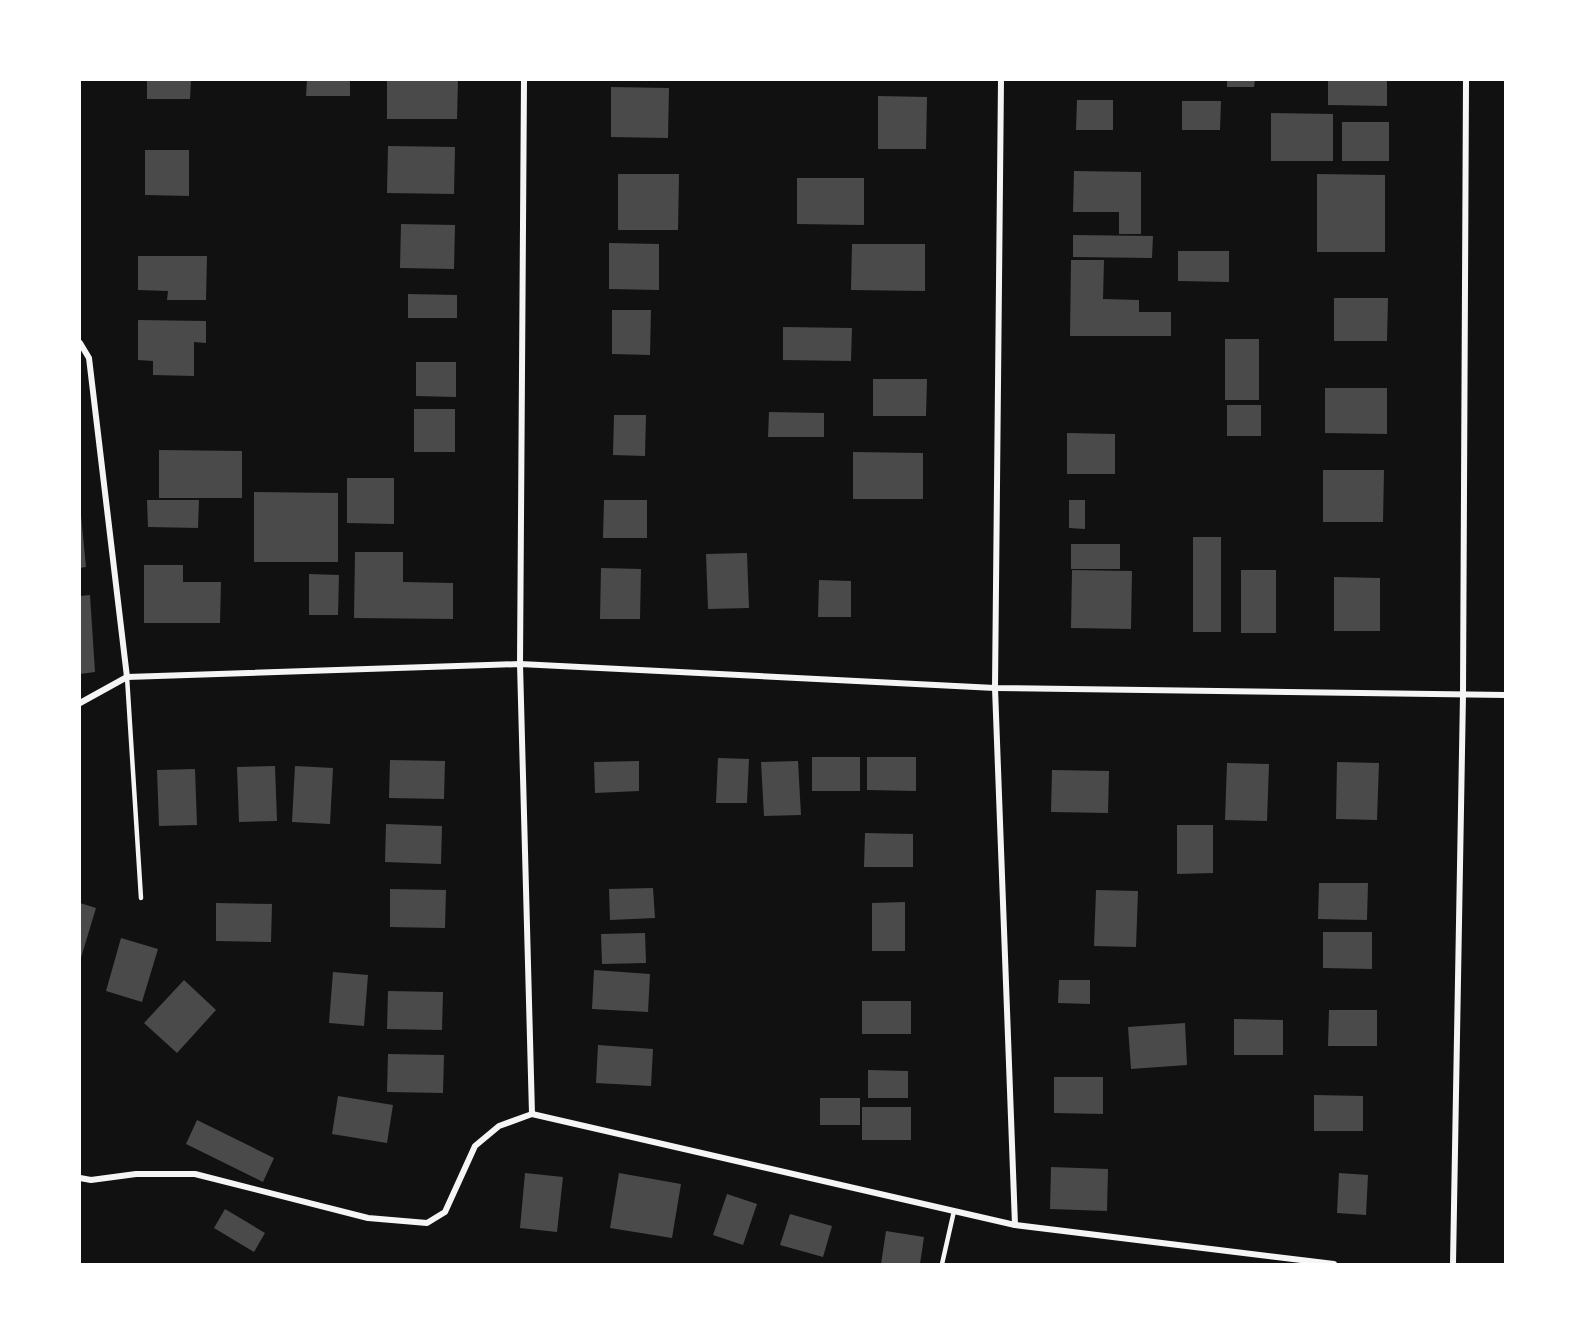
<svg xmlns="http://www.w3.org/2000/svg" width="1585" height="1344" viewBox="0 0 1585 1344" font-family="'Open Sans',sans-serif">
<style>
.building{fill:#4a4a4a}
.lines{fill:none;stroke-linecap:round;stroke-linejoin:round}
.service{stroke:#f5f5f5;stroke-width:4.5}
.minor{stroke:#f5f5f5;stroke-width:6}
</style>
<rect width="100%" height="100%" fill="#111"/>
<g class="building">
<path d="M147 80H191L190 99H147Z"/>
<path d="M307 80H350V96H306Z"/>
<path d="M387 80H458L457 119H387Z"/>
<path d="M1227 80H1255L1254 87H1227Z"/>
<path d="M1328 80H1387V106L1328 105Z"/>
<path d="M611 87 669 88 668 138 611 137Z"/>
<path d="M878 96 927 97 926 149H878Z"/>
<path d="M1077 100H1113V130H1076Z"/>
<path d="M1182 101H1221L1220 130H1182Z"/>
<path d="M1271 113 1333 114V161H1271Z"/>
<rect x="1342" y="122" width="47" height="39"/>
<path d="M388 146 455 147 454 194 387 193Z"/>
<path d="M145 150H189V196L145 195Z"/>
<path d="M1074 171 1141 172V234H1119V212H1073Z"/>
<path d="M618 174H679L678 230H618Z"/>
<path d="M1317 174 1385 175V252H1317Z"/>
<path d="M797 178H864V225L797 224Z"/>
<path d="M401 224 455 225 454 269 400 268Z"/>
<path d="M1073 235 1153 236 1152 258 1073 257Z"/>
<path d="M609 243 659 244V290L609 289Z"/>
<path d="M852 244H925V291L851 290Z"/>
<path d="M1178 251H1229V282L1178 281Z"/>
<path d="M138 256H207L206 300H167L168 291 138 290Z"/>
<path d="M1071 260H1104L1103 299 1139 300V312H1171V336H1070Z"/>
<path d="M408 294 457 295V318H408Z"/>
<path d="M1334 298H1388L1387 341H1334Z"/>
<path d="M612 310H651L650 355 612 354Z"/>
<path d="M138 320 206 321V343L194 342V376L153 375V361L138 360Z"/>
<path d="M783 327 852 328 851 361 783 360Z"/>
<rect x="1225" y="339" width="34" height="61"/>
<path d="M416 362H456V397L416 396Z"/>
<path d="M873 379H927L926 416H873Z"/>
<path d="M1325 388H1387V434L1325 433Z"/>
<rect x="1227" y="405" width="34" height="31"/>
<rect x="414" y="409" width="41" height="43"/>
<path d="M769 412 824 413V437H768Z"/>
<path d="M614 415H646L645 456 613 455Z"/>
<path d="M1067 433 1115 434V474H1067Z"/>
<path d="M159 450 242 451V498H159Z"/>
<path d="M853 452 923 453V499H853Z"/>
<path d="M1323 470H1384L1383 522H1323Z"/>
<path d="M347 478H394V524L347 523Z"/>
<path d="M254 492 338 493V562H254Z"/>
<path d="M147 500H199L198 528 148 527Z"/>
<path d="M604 500H647V538H603Z"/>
<path d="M1069 500H1085V529L1069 528Z"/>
<path d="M80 515H81L86 567 80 568Z"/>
<rect x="1193" y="537" width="28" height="95"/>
<rect x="1071" y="544" width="49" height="25"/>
<path d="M355 552H403V582L453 583V619L354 618Z"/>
<path d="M747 553 749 608 708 609 706 554Z"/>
<path d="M144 565H183V582H221L220 623H144Z"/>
<path d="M601 568 641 569 640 619H600Z"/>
<path d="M1072 570 1132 571 1131 629 1071 628Z"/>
<rect x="1241" y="570" width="35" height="63"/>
<path d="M309 574 339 575 338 615H309Z"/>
<path d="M1334 577 1380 578V631H1334Z"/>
<path d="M819 580 851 581V617H818Z"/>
<path d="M90 595 95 672 80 674V596Z"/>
<rect x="812" y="757" width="48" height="34"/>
<path d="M867 757H916V791L867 790Z"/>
<path d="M718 758 749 759 747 803H716Z"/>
<path d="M390 760 445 761 444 799 389 798Z"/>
<path d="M639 761V791L595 793 594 762Z"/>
<path d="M798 761 801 815 764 816 761 762Z"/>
<path d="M1337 762 1379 763 1377 820 1336 819Z"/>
<path d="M1227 763 1269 764 1267 821 1225 820Z"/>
<path d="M275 766 277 821 239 822 237 767Z"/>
<path d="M295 766 333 768 330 824 292 822Z"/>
<path d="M195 769 197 825 159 826 157 770Z"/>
<path d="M1052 770 1109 771 1108 813 1051 812Z"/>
<path d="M386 824 442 826 441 864 385 862Z"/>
<path d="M1177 825H1213V873L1177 874Z"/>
<path d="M865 833 913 834V867H864Z"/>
<path d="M1319 883H1368L1367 920 1318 919Z"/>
<path d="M653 888 655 918 610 920 609 889Z"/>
<path d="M390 889 446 890 445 928 390 927Z"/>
<path d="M1096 890 1138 891 1136 947 1094 946Z"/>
<path d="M905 902V951H872V903Z"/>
<path d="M80 903 96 908 80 961Z"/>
<path d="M216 903 272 904 271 942 216 941Z"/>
<path d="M1323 932H1372V969L1323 968Z"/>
<path d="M645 933 646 963 602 964 601 934Z"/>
<path d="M121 938 158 949 142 1002 106 991Z"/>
<path d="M594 970 650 974 648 1012 592 1009Z"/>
<path d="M333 972 368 975 364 1026 329 1023Z"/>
<path d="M184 980 216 1010 177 1053 144 1023Z"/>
<path d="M1059 980H1090V1004L1058 1003Z"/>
<path d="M388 991 443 992 442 1030 387 1029Z"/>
<rect x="862" y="1001" width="49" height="33"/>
<path d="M1329 1010H1377V1046H1328Z"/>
<path d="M1234 1019 1283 1020V1055H1234Z"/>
<path d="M1185 1023 1187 1065 1131 1069 1128 1027Z"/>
<path d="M598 1045 653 1049 651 1086 596 1083Z"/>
<path d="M388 1054 444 1055 443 1093 387 1092Z"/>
<path d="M868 1070 908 1071V1098H868Z"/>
<path d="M1054 1077H1103V1114L1054 1113Z"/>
<path d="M1314 1095 1363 1096V1131H1314Z"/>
<path d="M338 1096 393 1105 387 1143 332 1134Z"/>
<rect x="820" y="1098" width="40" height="27"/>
<rect x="862" y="1107" width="49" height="33"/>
<path d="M197 1120 274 1158 263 1182 186 1144Z"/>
<path d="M1051 1167 1108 1169 1107 1211 1050 1209Z"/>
<path d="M525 1173 563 1177 557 1232 520 1228Z"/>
<path d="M619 1173 681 1184 672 1238 610 1228Z"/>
<path d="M1339 1173 1368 1175 1366 1215 1337 1213Z"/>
<path d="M727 1194 757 1204 743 1245 713 1235Z"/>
<path d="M225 1209 265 1233 254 1252 214 1228Z"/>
<path d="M790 1214 832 1226 823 1257 780 1245Z"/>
<path d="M886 1231 924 1237 920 1264H881Z"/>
</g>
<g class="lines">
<g class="service">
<path d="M127 677 141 898"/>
<path d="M942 1264 954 1211"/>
</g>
<g class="minor">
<path d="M524 80 520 664 532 1114"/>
<path d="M1001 80 995 688 1015 1225"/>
<path d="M80 343 89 358 127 677"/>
<path d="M80 703 127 677 520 664 995 688 1506 695"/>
<path d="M532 1114 1015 1225 1334 1264"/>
<path d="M80 1178 91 1180 136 1174H195L368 1218 427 1223 445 1212 475 1146 499 1126 532 1114"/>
<path d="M1453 1264 1463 695 1466 80"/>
</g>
</g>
<rect width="1585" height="1344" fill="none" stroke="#ffffff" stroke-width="162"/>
</svg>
